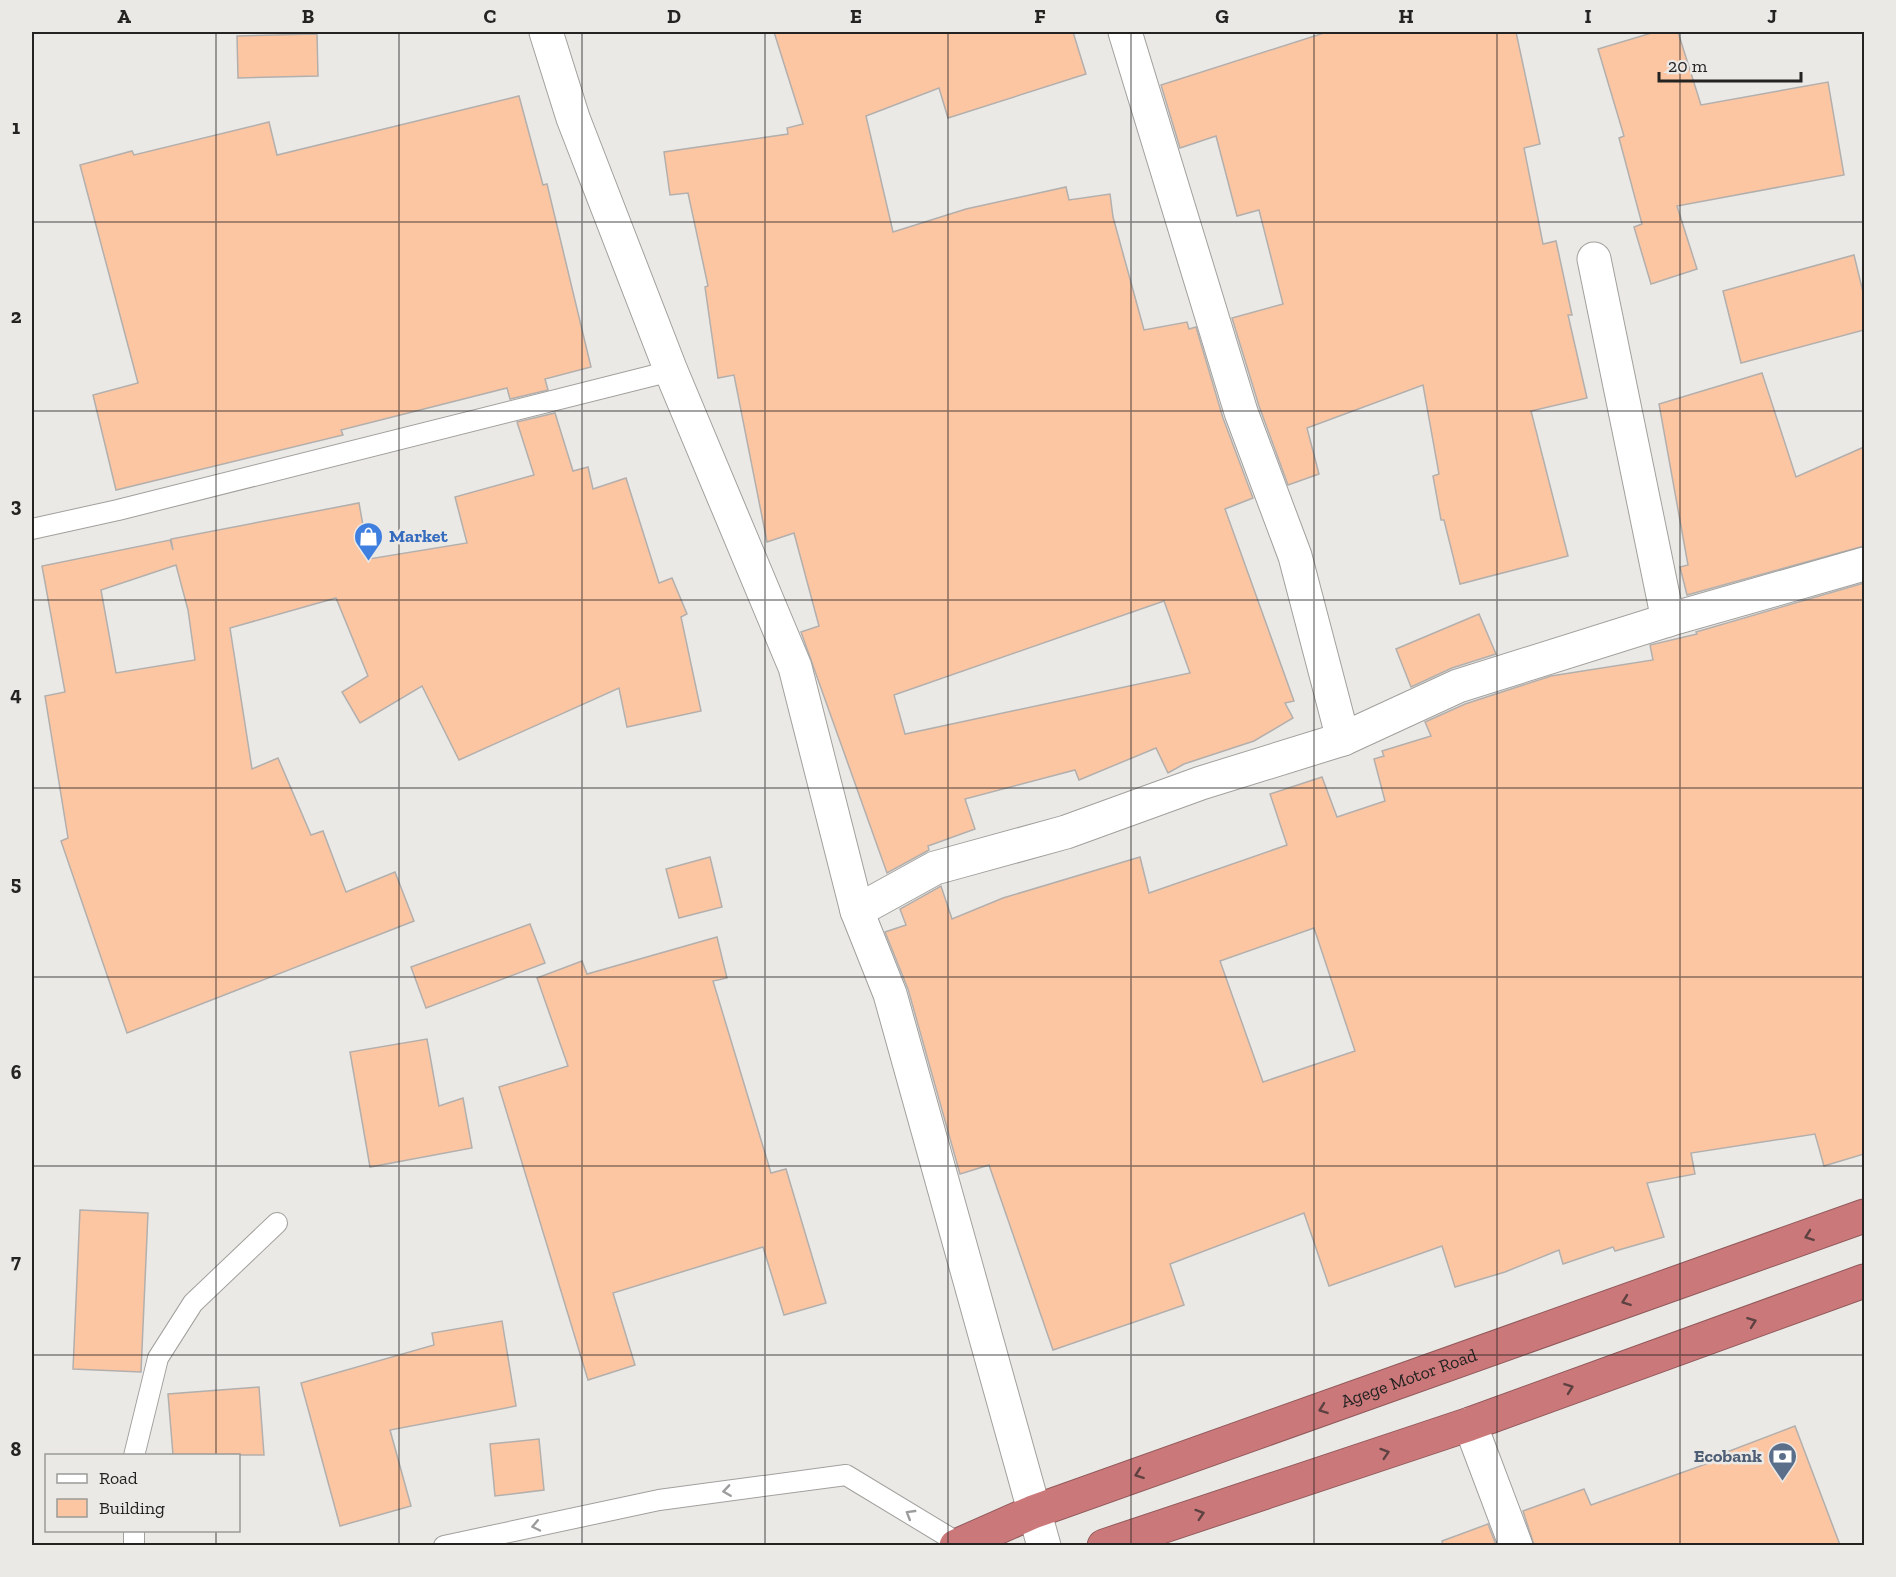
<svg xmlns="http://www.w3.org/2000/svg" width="1896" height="1577" viewBox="0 0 1896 1577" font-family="'Zilla Slab',serif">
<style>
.building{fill:#fdc6a3;stroke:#b2afad;stroke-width:1.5;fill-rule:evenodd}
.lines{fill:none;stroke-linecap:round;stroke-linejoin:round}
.lane-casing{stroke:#a2a09d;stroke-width:22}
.street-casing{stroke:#a2a09d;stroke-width:35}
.highway-casing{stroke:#915a5b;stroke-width:35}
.lane{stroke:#fff;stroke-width:20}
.street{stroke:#fff;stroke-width:33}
.highway{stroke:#cb787a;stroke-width:33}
.oneway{stroke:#5e4141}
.oneway2{stroke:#9c9c9c}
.grid{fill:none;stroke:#242322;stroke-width:1.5;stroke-opacity:0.55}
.labels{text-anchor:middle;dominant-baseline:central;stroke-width:5;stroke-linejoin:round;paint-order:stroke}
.shop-label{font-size:18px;font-weight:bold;fill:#366cbe;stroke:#ebe9e6;text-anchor:start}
.street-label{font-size:18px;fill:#242322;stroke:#ebe9e6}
.service-label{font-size:18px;font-weight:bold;fill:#4e5e75;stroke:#ebe9e6;text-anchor:end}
.neatline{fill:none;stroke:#242322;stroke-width:2}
.grid-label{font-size:20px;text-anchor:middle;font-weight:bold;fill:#242322}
</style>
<rect width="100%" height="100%" fill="#ebe9e6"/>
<g class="building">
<path d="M774 32H1073L1086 74 948 118 939 88 866 116 893 232 966 209 1066 187 1069 200 1110 194 1113 217 1144 330 1187 322 1189 329 1196 327 1223 418 1253 498 1225 509 1294 701 1285 703 1293 718 1254 741 1184 764 1168 773 1156 748 1079 780 1075 770 965 799 975 829 928 846 929 850 887 873 801 632 819 626 794 533 767 542 734 375 718 378 705 287 708 286 688 193 670 195 664 152 788 134 787 128 803 124ZM1164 601 1190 673 905 734 894 695Z"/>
<path d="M1327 32H1516L1540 144 1524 148 1543 244 1556 241 1572 315H1568L1587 398 1531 411 1568 556 1460 584 1444 520H1441L1433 476 1439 474 1423 385 1307 428 1319 474 1288 485 1259 406 1232 318 1283 304 1259 210 1237 216 1216 136 1180 148 1161 85Z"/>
<path d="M1655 32H1678L1701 105 1828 82 1844 175 1677 206 1697 269 1651 284 1634 227 1642 224 1619 138 1624 136 1598 49Z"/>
<path d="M317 34 318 76 238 78 237 36Z"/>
<path d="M519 96 543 185 547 184 591 367 545 379 548 390 510 399 507 388 341 430 343 435 116 490 93 395 138 383 80 165 132 151 134 155 269 122 277 155Z"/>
<path d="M1854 255 1864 296V330L1741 363 1723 291Z"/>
<path d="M1762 373 1796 477 1864 447V546L1687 595 1680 567 1688 565 1659 404Z"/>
<path d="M555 413 573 471 588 467 593 489 626 478 659 583 672 578 687 614 681 617 701 711 627 727 619 688 459 760 422 686 360 723 342 692 368 676 336 598 230 628 252 769 278 758 311 835 323 831 346 892 395 872 414 921 127 1033 61 841 68 838 45 696 65 692 42 566 170 540 173 550 171 539 359 503 369 559 467 543 455 497 534 475 517 422ZM176 565 188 610 195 660 116 673 101 590Z"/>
<path d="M1864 583V1154L1824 1166 1815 1134 1691 1153 1695 1174 1647 1183 1664 1237 1615 1251 1613 1247 1563 1264 1559 1250 1505 1272 1455 1287 1442 1246 1329 1286 1304 1213 1170 1264 1184 1305 1053 1350 989 1165 960 1174 908 989 885 932 906 925 900 909 941 886 952 919 1003 898 1140 857 1149 893 1287 845 1270 794 1322 777 1337 817 1385 801 1374 759 1384 756 1382 751 1431 736 1425 722 1465 704 1551 676 1653 660 1650 645 1697 634 1696 632ZM1314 928 1355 1051 1263 1082 1220 961Z"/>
<path d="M1479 614 1496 654 1452 668 1411 687 1396 649Z"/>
<path d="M710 857 722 907 679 918 666 869Z"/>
<path d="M530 924 545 963 426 1008 411 967Z"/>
<path d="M717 937 727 978 713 981 771 1173 786 1169 826 1303 784 1315 763 1247 613 1293 635 1365 588 1380 499 1087 568 1066 537 978 582 961 587 974Z"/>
<path d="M427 1039 439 1106 463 1098 472 1148 370 1167 350 1052Z"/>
<path d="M80 1210 148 1213 141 1372 73 1369Z"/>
<path d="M502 1321 516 1406 390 1430 411 1506 340 1526 301 1383 434 1345 432 1333Z"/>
<path d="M259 1387 264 1455H173L168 1394Z"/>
<path d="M1795 1426 1840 1545H1534L1523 1511 1584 1489 1591 1505 1720 1459 1719 1455Z"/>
<path d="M539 1439 544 1490 495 1496 490 1444Z"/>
<path d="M1488 1524 1496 1545H1443L1442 1541Z"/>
</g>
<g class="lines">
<defs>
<g id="lane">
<path d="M32 529 118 510 671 371"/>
<path d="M134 1456 158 1358 193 1303 277 1223"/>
<path d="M134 1530V1546"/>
<path d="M444 1546 659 1500 846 1475 960 1544"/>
</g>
<g id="street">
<path d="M546 32 573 118 671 371 795 667 857 911 890 994 1044 1546"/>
<path d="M1125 32 1241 412 1295 556 1343 739"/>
<path d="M1594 259 1668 620"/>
<path d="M857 911 935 868 1066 832 1201 783 1343 739 1458 686 1668 620 1864 564"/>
<path d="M1470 1424 1516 1546"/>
</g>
<g id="highway">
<path id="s1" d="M956 1546 1033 1512 1864 1216"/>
<path d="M1104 1546 1470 1424 1864 1281"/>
</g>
</defs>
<use href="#lane" class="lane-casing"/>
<use href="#street" class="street-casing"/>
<use href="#highway" class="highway-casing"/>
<use href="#lane" class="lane"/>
<use href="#street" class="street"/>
<use href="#highway" class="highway"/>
</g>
<defs><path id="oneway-chevron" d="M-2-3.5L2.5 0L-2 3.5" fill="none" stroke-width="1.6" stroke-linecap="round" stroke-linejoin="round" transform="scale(1.5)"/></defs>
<g class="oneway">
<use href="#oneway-chevron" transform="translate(1809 1236) rotate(160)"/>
<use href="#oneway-chevron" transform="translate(1626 1301) rotate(160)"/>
<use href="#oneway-chevron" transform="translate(1752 1322) rotate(-20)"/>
<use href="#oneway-chevron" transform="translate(1569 1388) rotate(-20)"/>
<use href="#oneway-chevron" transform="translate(1323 1409) rotate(160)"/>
<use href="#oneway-chevron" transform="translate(1385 1453) rotate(-18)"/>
<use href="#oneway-chevron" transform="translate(1139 1474) rotate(160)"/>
<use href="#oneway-chevron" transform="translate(1200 1514) rotate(-18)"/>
</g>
<g class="oneway2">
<use href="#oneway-chevron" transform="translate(727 1491) rotate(172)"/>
<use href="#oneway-chevron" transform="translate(910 1514) rotate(-149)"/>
<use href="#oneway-chevron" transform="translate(536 1526) rotate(168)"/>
</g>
<path class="grid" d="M216 32V1456M399 32V1546M582 32V1546M765 32V1546M948 32V1546M1131 32V1546M1314 32V1546M1497 32V1546M1680 32V1546M32 222H1864M32 411H1864M32 600H1864M32 788H1864M32 977H1864M32 1166H1864M32 1355H1864M216 1530V1546"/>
<defs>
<symbol id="shop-pin" viewBox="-11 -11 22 30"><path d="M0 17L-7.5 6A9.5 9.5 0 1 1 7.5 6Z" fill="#3f7fe0" stroke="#ebe9e6"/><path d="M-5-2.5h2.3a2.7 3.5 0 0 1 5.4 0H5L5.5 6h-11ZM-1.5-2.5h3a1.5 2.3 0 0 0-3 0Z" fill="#fff"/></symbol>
<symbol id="bank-pin" viewBox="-11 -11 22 30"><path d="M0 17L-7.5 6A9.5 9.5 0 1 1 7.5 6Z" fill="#5c6f8a" stroke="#ebe9e6"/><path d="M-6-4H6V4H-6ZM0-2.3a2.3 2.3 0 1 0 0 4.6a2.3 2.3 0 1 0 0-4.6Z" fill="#fff"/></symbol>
</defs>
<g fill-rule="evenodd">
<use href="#shop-pin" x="352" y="520" width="33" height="45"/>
<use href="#bank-pin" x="1766" y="1440" width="33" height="45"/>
</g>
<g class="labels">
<g class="shop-label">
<text x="389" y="536">Market</text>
</g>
<g class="street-label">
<text stroke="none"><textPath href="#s1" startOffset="483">Agege Motor Road</textPath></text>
</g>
<g class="service-label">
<text x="1762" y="1456">Ecobank</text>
</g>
</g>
<rect width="1896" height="1577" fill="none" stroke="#ebe9e6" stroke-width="66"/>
<rect x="45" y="1454" width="195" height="78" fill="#ebe9e6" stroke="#9b9a98" stroke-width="1.5"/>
<rect x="57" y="1474" width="30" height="9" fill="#ffffff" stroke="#9b9a98" stroke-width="1.5"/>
<text x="99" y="1484" font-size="18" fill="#242322">Road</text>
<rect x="57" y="1499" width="30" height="18" fill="#fdc6a3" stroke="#9b9a98" stroke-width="1.5"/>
<text x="99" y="1514" font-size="18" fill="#242322">Building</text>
<path d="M1659 72v9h142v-9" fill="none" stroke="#242322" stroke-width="3"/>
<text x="1668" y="72" font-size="18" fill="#242322" stroke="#ebe9e6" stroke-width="4.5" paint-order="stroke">20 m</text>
<rect x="33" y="33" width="1830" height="1511" class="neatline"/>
<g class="grid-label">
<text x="124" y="23">A</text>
<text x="308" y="23">B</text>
<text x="490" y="23">C</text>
<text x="674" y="23">D</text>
<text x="856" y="23">E</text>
<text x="1040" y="23">F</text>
<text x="1222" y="23">G</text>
<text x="1406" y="23">H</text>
<text x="1588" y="23">I</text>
<text x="1772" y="23">J</text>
<text x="16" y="134">1</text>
<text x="16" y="323">2</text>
<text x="16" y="512">3</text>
<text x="16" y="701">4</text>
<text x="16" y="890">5</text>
<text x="16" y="1079">6</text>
<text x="16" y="1268">7</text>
<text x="16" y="1456">8</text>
</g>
</svg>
